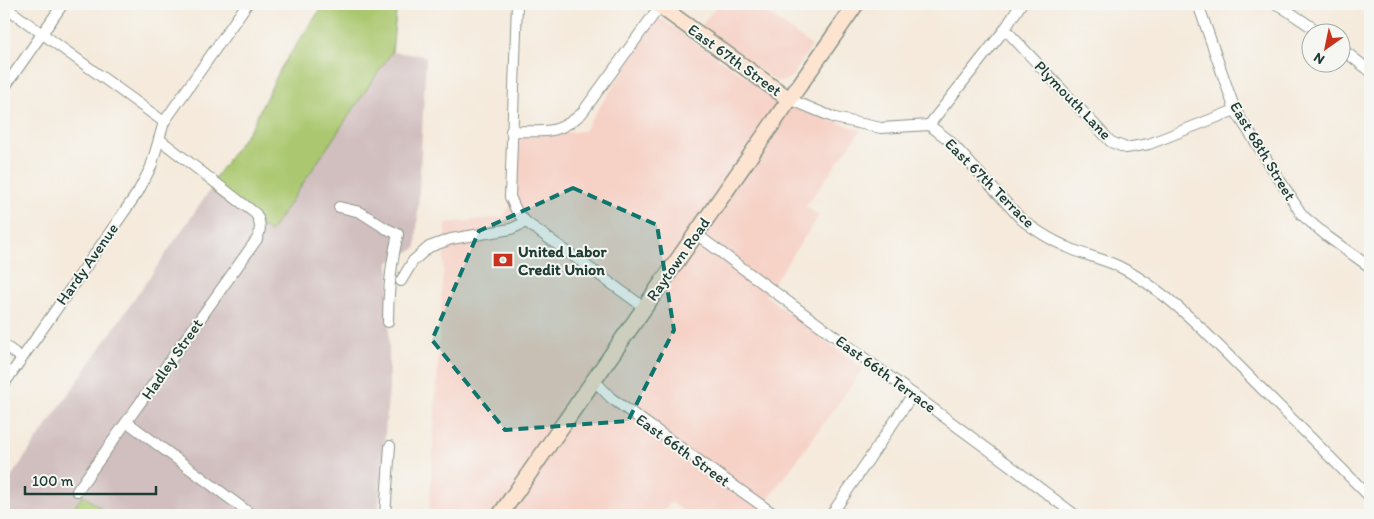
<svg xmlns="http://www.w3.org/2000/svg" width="1374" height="519" viewBox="0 0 1374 519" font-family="Itim,sans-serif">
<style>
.built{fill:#f6d1c6}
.industrial{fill:#d1bfbf}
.green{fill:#abc86f;stroke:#658252}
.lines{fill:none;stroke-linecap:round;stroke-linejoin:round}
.street-casing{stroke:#8a9488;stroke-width:12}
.secondary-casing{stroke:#8a9488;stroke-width:18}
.street{stroke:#fff;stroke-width:10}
.secondary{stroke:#fde4d1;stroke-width:15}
.marked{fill:#0f766e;fill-opacity:0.2;stroke:#0f766e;stroke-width:4;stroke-dasharray:10 6;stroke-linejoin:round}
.labels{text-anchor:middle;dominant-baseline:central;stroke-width:4;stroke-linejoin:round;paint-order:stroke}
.street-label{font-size:16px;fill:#1f3d34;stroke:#f6f6f2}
.poi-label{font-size:16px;font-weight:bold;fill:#1f3d34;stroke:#f6f6f2;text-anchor:start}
</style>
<rect width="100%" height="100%" fill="#f6f6f2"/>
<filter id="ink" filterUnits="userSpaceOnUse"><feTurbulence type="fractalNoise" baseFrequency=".02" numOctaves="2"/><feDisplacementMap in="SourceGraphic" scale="10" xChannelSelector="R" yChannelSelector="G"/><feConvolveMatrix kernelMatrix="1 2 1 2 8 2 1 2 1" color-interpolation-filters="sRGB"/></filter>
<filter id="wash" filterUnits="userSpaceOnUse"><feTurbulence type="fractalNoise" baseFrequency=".0096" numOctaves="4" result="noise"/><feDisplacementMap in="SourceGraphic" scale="20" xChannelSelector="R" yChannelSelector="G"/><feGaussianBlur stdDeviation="1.12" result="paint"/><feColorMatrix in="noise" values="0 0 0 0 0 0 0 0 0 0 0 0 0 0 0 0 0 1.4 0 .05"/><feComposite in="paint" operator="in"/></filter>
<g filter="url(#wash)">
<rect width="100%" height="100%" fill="#f5eadc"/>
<g class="built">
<path d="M718 4H755L812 46 792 77 784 81H776L699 29Z"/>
<path d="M659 19H662L769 93 801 110 861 130 806 206 819 216 765 295 863 369 757 515H689L671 502 661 515H429L446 223 503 217 515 199 519 137 584 131 656 20Z"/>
</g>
<path class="industrial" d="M392 52 426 56 416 248 389 262V388L378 515H109L83 496 69 515H4V487L210 190 270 232Z"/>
<g class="green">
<path d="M324 4H397L392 52 270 232 210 190 217 175 252 126 282 66Z"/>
<path d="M83 495 109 515H69Z"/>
</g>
</g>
<g filter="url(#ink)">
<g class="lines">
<defs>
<g id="street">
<path d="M517 4 510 197 517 212 526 222 645 308"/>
<path d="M1198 4 1235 110 1302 215 1328 237 1370 267"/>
<path d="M1276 4 1282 7 1319 32"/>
<path d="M4 6 164 122"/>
<path d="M1005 29 1111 142 1126 148 1149 144 1235 110"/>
<path d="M1342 49 1370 71"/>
<path d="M4 88 63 4"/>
<path d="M789 99 835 118 881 128 929 125 949 140 1021 219C1035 230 1051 240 1067 247 1083 255 1101 258 1118 266 1149 281 1176 304 1201 328L1370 497"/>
<path d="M929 125 1005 29 1021 4"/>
<path d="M511 131C543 131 557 136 582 113L660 6"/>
<path d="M339 207 360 212 385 228 398 234C391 263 388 291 388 322"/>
<path d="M696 234 1008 464 1075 515"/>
<path d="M401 281 413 261 429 247 451 239 511 229 526 222"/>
<path d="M4 345 22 358"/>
<path d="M594 380 611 398 775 515"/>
<path d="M4 384 138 192 151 167 164 122 247 4"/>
<path d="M127 422 252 515"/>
<path d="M77 491 257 239C261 229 261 224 256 214L159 139"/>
<path d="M385 515 390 446"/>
<path d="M831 515 913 394"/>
</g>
<g id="secondary">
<path d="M657 4 789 99"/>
<path d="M500 515 856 4"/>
</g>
</defs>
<use href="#street" class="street-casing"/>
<use href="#secondary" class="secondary-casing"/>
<use href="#street" class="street"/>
<use href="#secondary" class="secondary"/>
</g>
</g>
<path class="marked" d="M573 188 657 225 674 330 628 421 505 430 432 340 479 231Z"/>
<defs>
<symbol id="bank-bare" viewBox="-9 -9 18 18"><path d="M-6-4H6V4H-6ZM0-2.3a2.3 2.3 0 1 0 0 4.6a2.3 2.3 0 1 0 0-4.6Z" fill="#c8321e" stroke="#f6f6f2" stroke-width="2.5" paint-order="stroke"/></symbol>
</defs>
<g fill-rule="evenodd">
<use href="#bank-bare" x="489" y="246" width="28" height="28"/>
</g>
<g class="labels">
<g class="street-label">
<text transform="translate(735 60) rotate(36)">East 67th Street</text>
<text transform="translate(1073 100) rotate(46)">Plymouth Lane</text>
<text transform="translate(1263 151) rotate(59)">East 68th Street</text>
<text transform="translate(990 183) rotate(45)">East 67th Terrace</text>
<text transform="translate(678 259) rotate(-55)">Raytown Road</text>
<text transform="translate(87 264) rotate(-55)">Hardy Avenue</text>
<text transform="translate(172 359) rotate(-55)">Hadley Street</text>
<text transform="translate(886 374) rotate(36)">East 66th Terrace</text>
<text transform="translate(683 450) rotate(36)">East 66th Street</text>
</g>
<g class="poi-label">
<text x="518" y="251">United Labor<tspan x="518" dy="18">Credit Union</tspan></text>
</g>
</g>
<rect width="1374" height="519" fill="none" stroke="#f6f6f2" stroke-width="20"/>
<g transform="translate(1326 48) rotate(213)"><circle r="24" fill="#f6f6f2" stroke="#a0aca6"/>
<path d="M0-4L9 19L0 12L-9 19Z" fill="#c8321e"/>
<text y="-8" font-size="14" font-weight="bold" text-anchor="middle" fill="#1f3d34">N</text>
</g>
<path d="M25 486v8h131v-8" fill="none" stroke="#1f3d34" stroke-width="2.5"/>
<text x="32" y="486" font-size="15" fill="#1f3d34" stroke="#f6f6f2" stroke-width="4" paint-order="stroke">100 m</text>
</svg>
